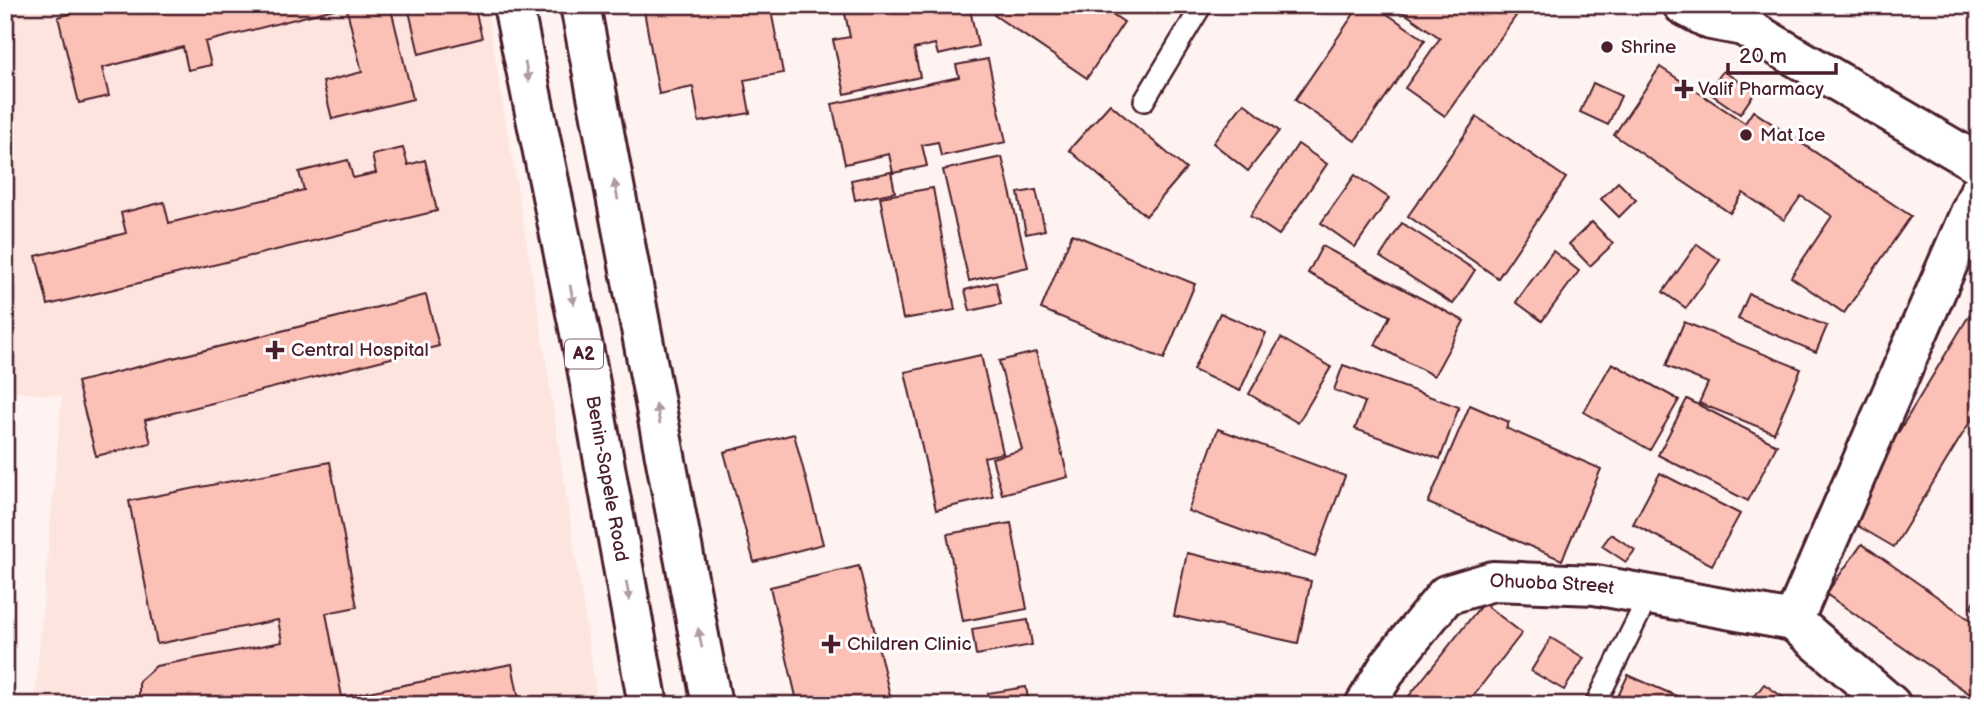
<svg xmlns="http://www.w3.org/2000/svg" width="1984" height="710" viewBox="0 0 1984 710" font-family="'Balsamiq Sans',sans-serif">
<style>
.built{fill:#fde4df}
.building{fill:#fcc1b6;stroke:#4a1f2b;stroke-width:2}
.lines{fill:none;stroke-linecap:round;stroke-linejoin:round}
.lane-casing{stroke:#4a1f2b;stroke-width:24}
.street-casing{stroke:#4a1f2b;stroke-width:44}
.secondary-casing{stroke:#4a1f2b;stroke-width:44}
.highway-casing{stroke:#4a1f2b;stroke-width:44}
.lane{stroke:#fff;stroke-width:19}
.street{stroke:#fff;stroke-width:38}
.secondary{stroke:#fff;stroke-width:38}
.highway{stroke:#fff;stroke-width:38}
.oneway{fill:#ae9aa0}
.poi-dot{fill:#4a1f2b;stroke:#fff;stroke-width:2.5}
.labels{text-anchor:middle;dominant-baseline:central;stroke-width:6;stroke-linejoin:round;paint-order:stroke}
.shield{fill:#fff;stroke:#80626b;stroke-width:2}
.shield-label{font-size:18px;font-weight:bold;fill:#4a1f2b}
.poi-label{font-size:19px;fill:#4a1f2b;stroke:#fff;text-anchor:start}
.street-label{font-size:19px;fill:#4a1f2b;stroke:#fff}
</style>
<rect width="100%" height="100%" fill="#fef3f0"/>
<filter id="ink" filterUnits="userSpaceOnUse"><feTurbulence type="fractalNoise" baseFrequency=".0143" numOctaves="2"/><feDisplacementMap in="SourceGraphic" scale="14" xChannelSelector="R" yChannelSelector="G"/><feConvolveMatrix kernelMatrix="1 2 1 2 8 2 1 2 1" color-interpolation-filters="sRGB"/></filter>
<g filter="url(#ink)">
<path class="built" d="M5 5H486L538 309 598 705H34L62 396 5 391Z"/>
<g class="building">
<path d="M104 5H390L413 99 332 119 323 82 362 72 346 6 205 42 211 65 188 70 183 47 102 68 109 96 79 103 58 17Z"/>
<path d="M430 5H474L482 38 419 54 409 11Z"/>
<path d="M643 5H770L783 73 744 80 750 113 699 122 693 87 659 94Z"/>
<path d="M862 5H969L978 46 938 55 935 44 914 49 920 77 845 94 833 40 850 37 844 9Z"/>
<path d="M1001 5H1099L1124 22 1087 78 994 15Z"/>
<path d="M1360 5H1374L1425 40 1355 141 1295 100Z"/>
<path d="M1393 5H1501L1516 16 1445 116 1405 88 1440 38Z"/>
<path d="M988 59 1006 142 941 156 938 142 922 145 927 166 893 173 889 154 845 164 832 104 959 77 956 65Z"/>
<path d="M1660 67 1745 123 1753 111 1911 216 1844 313 1791 277 1832 216 1801 196 1784 220 1743 193 1730 213 1614 135Z"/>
<path d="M1723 71 1755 92 1740 114 1708 92Z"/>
<path d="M1593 83 1621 96 1608 125 1580 112Z"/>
<path d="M1244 103 1279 131 1248 171 1213 143Z"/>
<path d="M1110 104 1186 169 1146 216 1069 150Z"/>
<path d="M1477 117 1566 178 1498 278 1408 216Z"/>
<path d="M1298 144 1327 164 1279 235 1250 216Z"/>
<path d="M403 148 408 165 425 160 437 211 48 305 36 256 126 233 121 213 164 202 169 223 304 190 299 172 348 160 353 178 376 173 372 155Z"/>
<path d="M1002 157 1028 267 969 281 943 170Z"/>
<path d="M891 172 895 192 855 200 851 180Z"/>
<path d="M1355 175 1389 198 1355 247 1321 223Z"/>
<path d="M1618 182 1636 200 1619 217 1601 199Z"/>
<path d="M933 188 955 310 903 319 880 197Z"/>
<path d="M1036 190 1045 230 1026 234 1018 193Z"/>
<path d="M1592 222 1613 244 1590 266 1569 244Z"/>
<path d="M1402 223 1475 270 1453 304 1380 257Z"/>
<path d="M1072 234 1195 284 1164 359 1041 309Z"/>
<path d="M1697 244 1720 260 1686 308 1663 292Z"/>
<path d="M1322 246 1464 321 1434 376 1375 345 1390 316 1308 273Z"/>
<path d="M1553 251 1579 271 1542 321 1516 302Z"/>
<path d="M996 282 1001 304 970 311 965 290Z"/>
<path d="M1749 294 1827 326 1816 352 1738 319Z"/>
<path d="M426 295 439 346 145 420 151 443 96 456 77 382Z"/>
<path d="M1979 299V407L1894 547 1846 519Z"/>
<path d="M1220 313 1266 333 1240 391 1193 370Z"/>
<path d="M1684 322 1801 369 1774 433 1699 403 1708 383 1666 366Z"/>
<path d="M1281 338 1331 367 1298 423 1249 394Z"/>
<path d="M1036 352 1068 477 1002 494 992 458 1022 450 999 361Z"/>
<path d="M981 355 1003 453 984 457 993 497 936 510 905 372Z"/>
<path d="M1612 363 1679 400 1650 450 1584 412Z"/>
<path d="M1343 365 1459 407 1440 459 1355 429 1365 402 1334 390Z"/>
<path d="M1687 399 1777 445 1748 501 1658 455Z"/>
<path d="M1470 405 1509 422 1506 428 1601 469 1562 560 1428 503Z"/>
<path d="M1218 429 1345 476 1315 557 1188 511Z"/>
<path d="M794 434 823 544 754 562 724 452Z"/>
<path d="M330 462 357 607 326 613 342 697 512 664 520 705H139V681L156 666 282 642 278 620 157 644 129 501Z"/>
<path d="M1660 473 1740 514 1712 565 1633 524Z"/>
<path d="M1011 523 1027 609 963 621 947 534Z"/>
<path d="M1611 534 1635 550 1626 562 1602 546Z"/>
<path d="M1862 544 1979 626V681L1970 694 1826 594Z"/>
<path d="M1187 553 1311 581 1298 643 1174 616Z"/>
<path d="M859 566 891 700 872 705H798L770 587Z"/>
<path d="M1979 593V612L1970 607Z"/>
<path d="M1483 603 1522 633 1466 705H1402Z"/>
<path d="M1028 620 1032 645 976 655 972 629Z"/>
<path d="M1551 638 1584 658 1564 690 1531 671Z"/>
<path d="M1628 675 1697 705H1614Z"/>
<path d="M1764 684 1793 704V705H1748Z"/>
<path d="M1026 687 1029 705H990L988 693Z"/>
</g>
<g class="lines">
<defs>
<g id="lane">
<path d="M1144 101 1202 5"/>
<path d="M1595 705 1649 595"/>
</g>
<g id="street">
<path d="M1793 621 1979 192"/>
<path id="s1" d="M1365 705 1390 664 1446 595 1493 581 1595 585 1793 621 1891 705"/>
</g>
<path id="secondary" d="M1683 5 1711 20 1743 26 1979 164"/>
<g id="highway">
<path id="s2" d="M513 5 587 367 648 705"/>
<path d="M580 5 712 705"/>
</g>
</defs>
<use href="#lane" class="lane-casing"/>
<use href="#street" class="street-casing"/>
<use href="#secondary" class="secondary-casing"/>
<use href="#highway" class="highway-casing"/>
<use href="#lane" class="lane"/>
<use href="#street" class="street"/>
<use href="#secondary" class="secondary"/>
<use href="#highway" class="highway"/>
</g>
<defs><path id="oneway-solid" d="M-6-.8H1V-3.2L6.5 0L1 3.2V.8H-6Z" transform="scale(1.75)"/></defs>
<g class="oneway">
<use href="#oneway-solid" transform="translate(527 72) rotate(79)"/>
<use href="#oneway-solid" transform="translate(616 190) rotate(-101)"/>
<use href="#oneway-solid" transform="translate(572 295) rotate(79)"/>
<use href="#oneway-solid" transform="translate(658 414) rotate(-101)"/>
<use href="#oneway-solid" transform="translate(628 591) rotate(80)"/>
<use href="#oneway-solid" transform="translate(700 638) rotate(-101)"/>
</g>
</g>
<g class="poi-dot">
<circle cx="1607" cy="47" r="7"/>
<path d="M1680.5 78.5h7v7h7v7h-7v7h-7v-7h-7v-7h7z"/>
<circle cx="1746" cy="135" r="7"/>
<path d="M271.5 339.5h7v7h7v7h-7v7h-7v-7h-7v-7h7z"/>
<path d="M827.5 633.5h7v7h7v7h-7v7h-7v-7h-7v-7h7z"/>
</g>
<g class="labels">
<rect class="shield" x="565" y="339.5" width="38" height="29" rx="5"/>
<g class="shield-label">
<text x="584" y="354">A2</text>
</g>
<g class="poi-label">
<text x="1621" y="47">Shrine</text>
<text x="1698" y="89">Valif Pharmacy</text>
<text x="1760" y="135">Mat Ice</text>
<text x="291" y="350">Central Hospital</text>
<text x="847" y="644">Children Clinic</text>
</g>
<g class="street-label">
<text stroke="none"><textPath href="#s2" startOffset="483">Benin-Sapele Road</textPath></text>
<text stroke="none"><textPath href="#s1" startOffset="245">Ohuoba Street</textPath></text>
</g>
</g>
<rect width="1984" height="710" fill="none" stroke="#fff" stroke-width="28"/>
<rect x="14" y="14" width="1956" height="682" fill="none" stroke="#4a1f2b" stroke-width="2.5" filter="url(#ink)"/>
<path d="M1728 63v10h108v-10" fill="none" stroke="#4a1f2b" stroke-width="3.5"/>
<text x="1739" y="63" font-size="21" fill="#4a1f2b" stroke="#ffffff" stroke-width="5" paint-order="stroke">20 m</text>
</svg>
